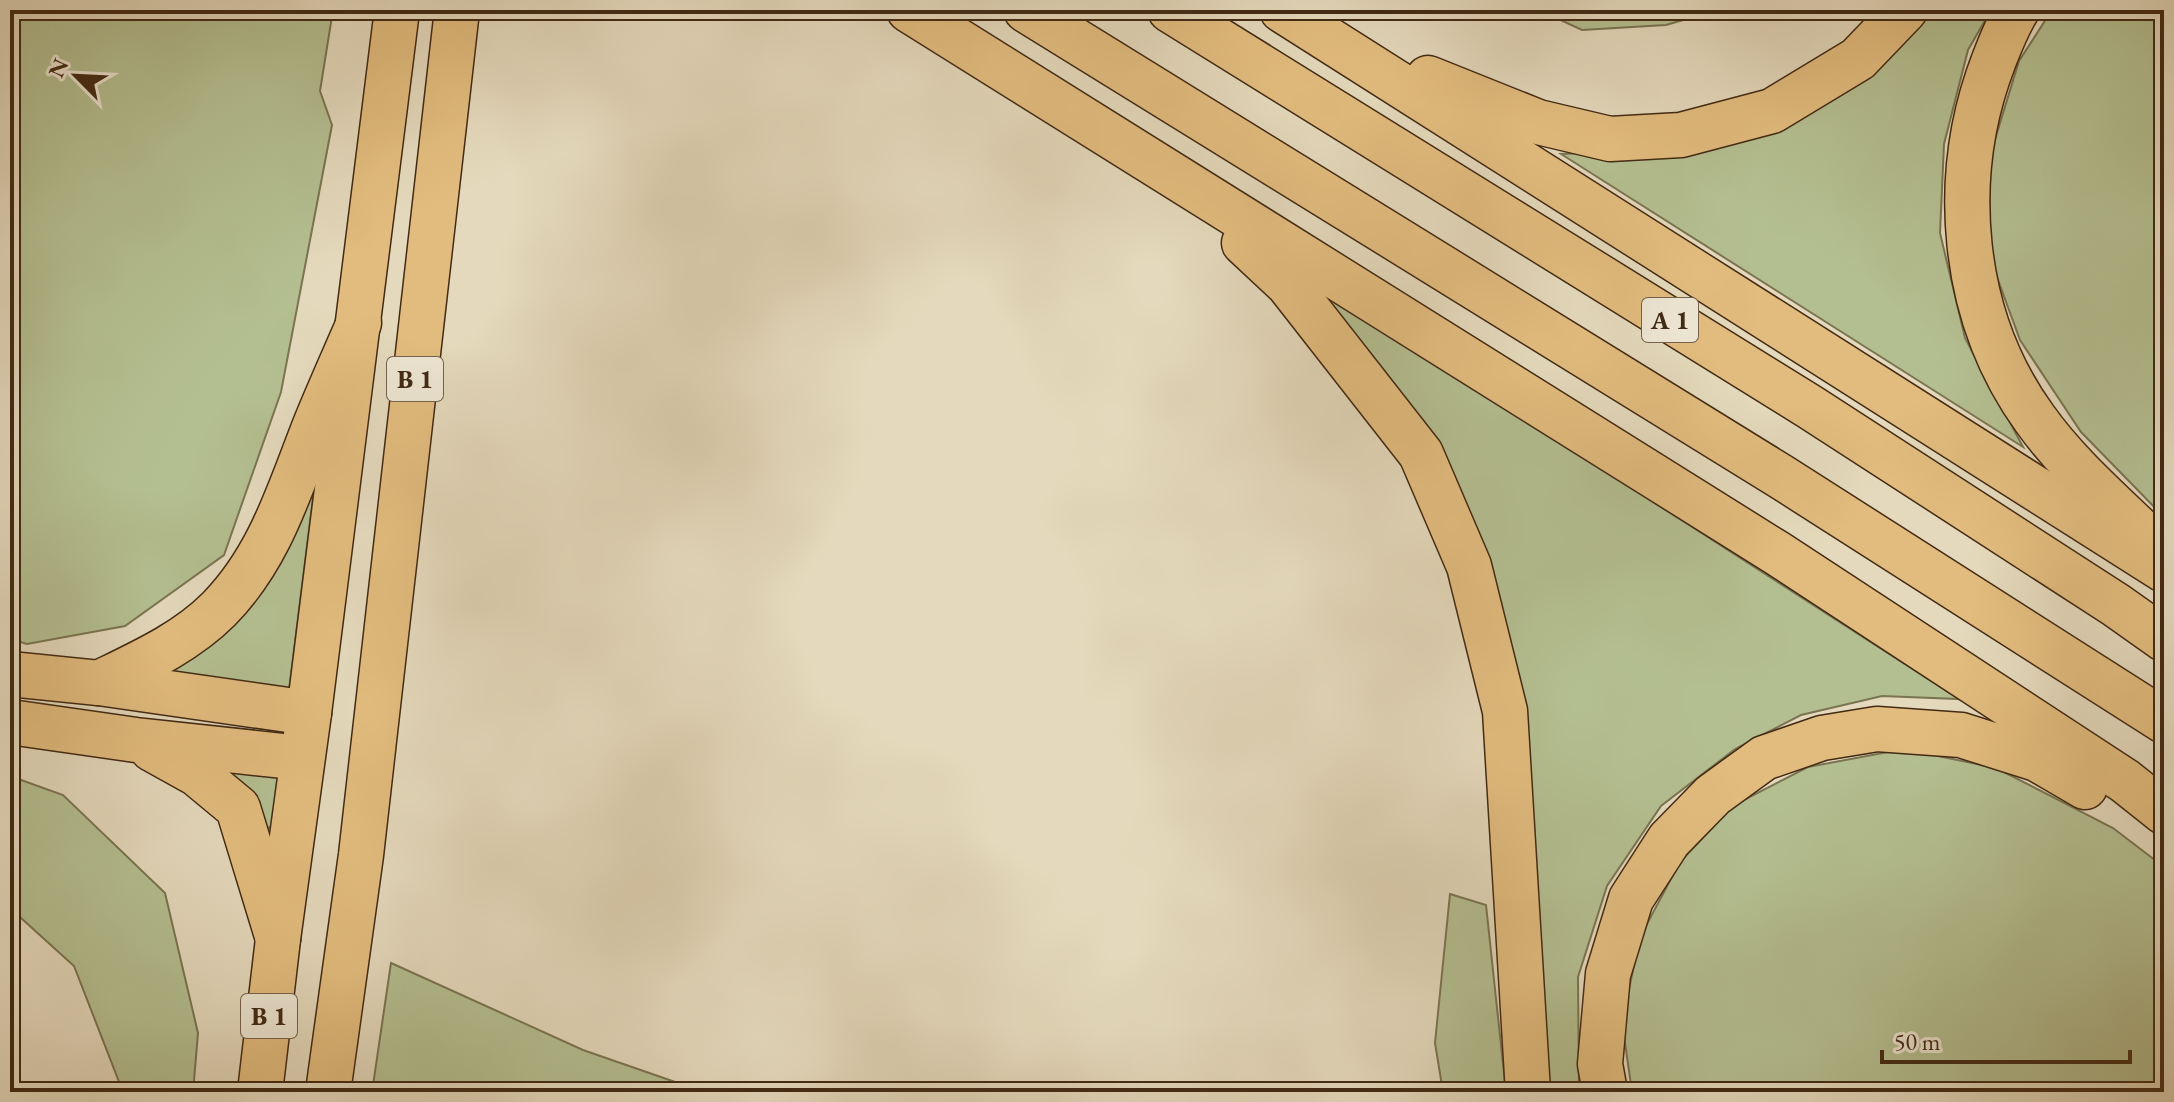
<svg xmlns="http://www.w3.org/2000/svg" width="2174" height="1102" viewBox="0 0 2174 1102" font-family="'EB Garamond',serif">
<style>
.green{fill:#b4bf91;stroke:#7b7452;stroke-width:2}
.lines{fill:none;stroke-linecap:round;stroke-linejoin:round}
.primary-casing{stroke:#422a14;stroke-width:47}
.highway-casing{stroke:#422a14;stroke-width:47}
.primary{stroke:#e2bc7e;stroke-width:44}
.highway{stroke:#e2bc7e;stroke-width:44}
.labels{text-anchor:middle;dominant-baseline:central;stroke-width:6;stroke-linejoin:round;paint-order:stroke}
.shield{fill:#ede6d3;stroke:#75624d;stroke-width:2}
.shield-label{font-size:26px;font-weight:bold;fill:#422a14}
</style>
<rect width="100%" height="100%" fill="#e4d9bc"/>
<filter id="stains"><feTurbulence type="fractalNoise" baseFrequency=".0025" numOctaves="4"/><feColorMatrix values="0 0 0 0 .2 0 0 0 0 .09 0 0 0 0 .02 0 0 0 .5 -.17"/></filter>
<radialGradient id="worn" r=".72"><stop offset=".6" stop-color="#630" stop-opacity="0"/><stop offset="1" stop-color="#630" stop-opacity=".3"/></radialGradient>
<g class="green">
<path d="M10 10H333L320 91 332 125 281 392 224 555 125 626 27 644 10 639Z"/>
<path d="M1539 10H1718L1666 25 1582 30Z"/>
<path d="M1918 10H1991L1968 50 1944 144 1940 233 1965 338 2023 447 1561 154 1698 149Z"/>
<path d="M2052 10H2164V517L2081 432 2020 340 1990 258 1989 159 2019 61Z"/>
<path d="M1314 283 1959 699 1882 696 1801 715 1735 749 1661 806 1607 886 1578 977 1579 1092H1547L1515 684Z"/>
<path d="M318 458 289 690 148 674Z"/>
<path d="M1904 749 1996 768 2113 828 2164 867V1092H1632L1622 1022 1640 937 1680 862 1734 805 1808 767Z"/>
<path d="M230 767 279 774 272 828 265 827 229 774Z"/>
<path d="M10 776 63 795 165 893 198 1033 193 1092H123L74 966 10 908Z"/>
<path d="M1450 894 1486 905 1506 1092H1443L1435 1043Z"/>
<path d="M391 963 583 1050 704 1092H372Z"/>
</g>
<g class="lines">
<defs>
<g id="primary">
<path d="M260 1092 278 939 309 713 397 10"/>
<path d="M328 1092 361 855 457 10"/>
</g>
<g id="highway">
<path d="M909 10 1777 553 2125 781 2164 812"/>
<path d="M1026 10 1780 476 2164 721"/>
<path d="M1170 10 1810 407 2116 605 2164 639"/>
<path d="M1282 10 2164 570"/>
<path d="M2017 10C2007 26 2001 42 1994 60 1949 176 1960 316 2035 419 2067 464 2109 500 2148 538"/>
<path d="M1428 78 1538 122 1610 139 1681 135 1772 111 1858 59 1905 10"/>
<path d="M1244 243 1288 284 1421 454 1469 566 1505 711 1528 1092"/>
<path d="M10 674 99 683 309 713"/>
<path d="M99 683C142 662 185 643 219 609 270 557 289 491 315 425 329 391 344 357 359 323"/>
<path d="M10 722 136 740 302 758"/>
<path d="M152 749 197 774 238 808 278 939"/>
<path d="M1605 1092 1600 1064 1608 974 1631 899 1669 840 1713 795 1764 758 1822 738 1877 729 1961 735 2037 759 2085 787"/>
</g>
</defs>
<use href="#primary" class="primary-casing"/>
<use href="#highway" class="highway-casing"/>
<use href="#primary" class="primary"/>
<use href="#highway" class="highway"/>
</g>
<g class="labels">
<g class="shield">
<rect x="1642" y="298" width="56" height="44" rx="6"/>
<rect x="387" y="357" width="56" height="44" rx="6"/>
<rect x="241" y="994" width="56" height="44" rx="6"/>
</g>
<g class="shield-label">
<text x="1670" y="320">A 1</text>
<text x="415" y="379">B 1</text>
<text x="269" y="1016">B 1</text>
</g>
</g>
<rect width="2174" height="1102" fill="none" stroke="#e4d9bc" stroke-width="40"/>
<rect x="12" y="12" width="2150" height="1078" fill="none" stroke="#422a14" stroke-width="4"/>
<rect x="20" y="20" width="2134" height="1062" fill="none" stroke="#422a14" stroke-width="2"/>
<g transform="translate(76 76) rotate(294)" stroke="#ede6d3" stroke-width="6" paint-order="stroke">
<path d="M0-6L14 30L0 20L-14 30Z" fill="#422a14"/>
<text y="-12" font-size="22" font-weight="bold" text-anchor="middle" fill="#422a14">N</text>
</g>
<path d="M1882 1050v12h248v-12" fill="none" stroke="#422a14" stroke-width="4"/>
<text x="1894" y="1050" font-size="24" fill="#422a14" stroke="#ede6d3" stroke-width="6" paint-order="stroke">50 m</text>
<rect width="100%" height="100%" filter="url(#stains)"/>
<rect width="100%" height="100%" fill="url(#worn)"/>
</svg>
